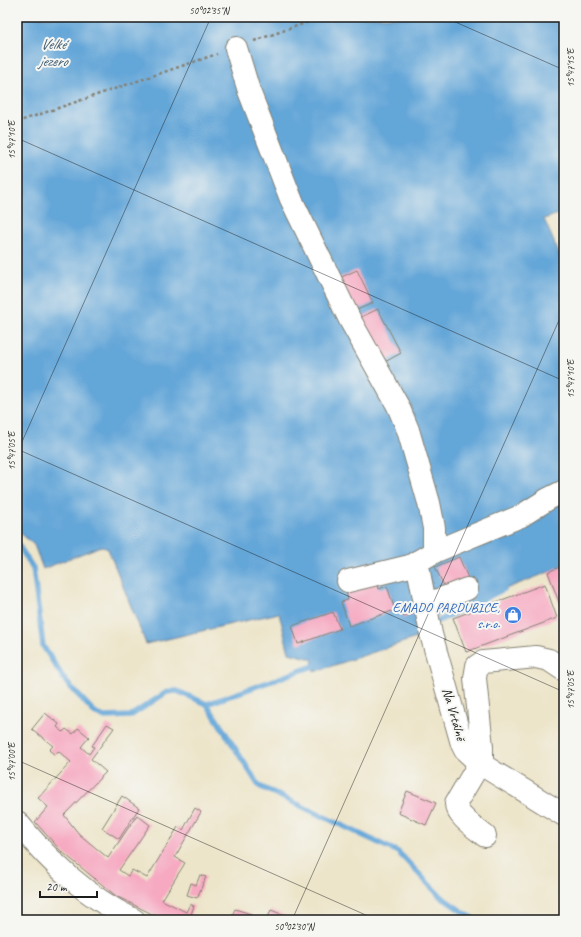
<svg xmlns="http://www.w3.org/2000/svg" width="581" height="937" viewBox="0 0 581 937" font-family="Caveat,sans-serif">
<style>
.water{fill:#63a6d8;stroke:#40617a}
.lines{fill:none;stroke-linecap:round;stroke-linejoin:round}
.stream{stroke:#63a6d8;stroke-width:5.5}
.building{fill:#f6a9c1}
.minor-casing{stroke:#848073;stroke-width:24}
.path{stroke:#848073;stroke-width:2.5;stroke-dasharray:3 3;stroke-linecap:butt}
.minor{stroke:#fff;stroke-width:22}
.ticks{fill:none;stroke:#1c1c1c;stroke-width:1;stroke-opacity:0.45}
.labels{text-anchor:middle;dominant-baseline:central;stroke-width:4;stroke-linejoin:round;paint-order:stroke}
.shop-label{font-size:14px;fill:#366cbe;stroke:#f6f6f2;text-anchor:end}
.street-label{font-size:14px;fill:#1c1c1c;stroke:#f6f6f2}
.water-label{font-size:15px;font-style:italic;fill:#3c5a71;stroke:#f6f6f2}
.neatline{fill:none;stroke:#1c1c1c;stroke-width:1.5}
.ticks-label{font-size:10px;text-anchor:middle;fill:#1c1c1c}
</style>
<rect width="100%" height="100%" fill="#f6f6f2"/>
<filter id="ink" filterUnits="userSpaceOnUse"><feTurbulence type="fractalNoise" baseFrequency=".025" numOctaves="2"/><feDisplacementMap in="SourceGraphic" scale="8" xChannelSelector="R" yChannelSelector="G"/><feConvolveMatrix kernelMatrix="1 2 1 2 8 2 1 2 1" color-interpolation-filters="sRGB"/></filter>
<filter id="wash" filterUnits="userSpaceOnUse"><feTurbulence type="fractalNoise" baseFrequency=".012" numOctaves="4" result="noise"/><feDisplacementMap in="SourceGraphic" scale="16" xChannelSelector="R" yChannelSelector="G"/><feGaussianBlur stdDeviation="0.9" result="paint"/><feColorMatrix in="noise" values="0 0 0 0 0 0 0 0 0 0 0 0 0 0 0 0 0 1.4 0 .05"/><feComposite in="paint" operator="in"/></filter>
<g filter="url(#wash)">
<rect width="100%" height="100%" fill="#ede5ca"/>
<path class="water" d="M17 17H564V212L544 219 564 265V566L421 622 425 635 314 672 312 659 289 653 279 613 146 644 108 549 101 546 43 569 34 545 17 530Z"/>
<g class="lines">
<g class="stream">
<path d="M17 543 33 568 43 646 66 682 96 714 105 717 130 716 167 692 177 691 207 704 259 786 398 852 441 897 475 920"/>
<path d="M434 623 504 589"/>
<path d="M207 704 319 664"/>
</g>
</g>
<g id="blocks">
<g class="building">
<path d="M357 270 373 303 352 312 337 279Z"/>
<path d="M378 309 401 353 383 363 359 318Z"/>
<path d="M459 557 468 578 445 588 435 567Z"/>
<path d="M564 565V616L548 572Z"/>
<path d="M377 581 379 589 387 586 395 610 349 626 341 602 348 600 346 592Z"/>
<path d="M545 584 557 618 466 652 453 618Z"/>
<path d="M413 603 416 613 404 617 401 607Z"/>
<path d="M333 612 340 629 298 644 292 626Z"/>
<path d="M45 713 59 724 57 727 63 732 66 729 73 734 78 728 89 737 81 747 89 754 94 747 92 746 107 724 114 728 91 759 106 772 64 815 79 834 108 858 137 815 150 825 119 870 128 876 132 870 147 878 178 827 183 830 195 808 201 812 175 857 185 863 162 900 186 912 190 904 194 906 189 920H164L116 896 61 851 35 822 48 807 38 798 71 762 58 751 55 755 49 750 53 746 32 729Z"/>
<path d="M407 791 436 803 426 825 398 813Z"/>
<path d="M122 796 139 808 119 839 102 828Z"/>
<path d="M200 875 206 877 197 898 187 895 191 883 196 885Z"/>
<path d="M235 909 251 914 249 920H230Z"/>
<path d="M271 910 286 916 284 920H267Z"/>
</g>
</g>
</g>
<g filter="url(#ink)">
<use href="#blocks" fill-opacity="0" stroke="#848073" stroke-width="1"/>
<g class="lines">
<defs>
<g id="minor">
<path d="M236 48 249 91 291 199 350 320 398 406 408 430 429 503 434 528V552"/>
<path d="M417 562 431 634 462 744 465 750 479 763 564 815"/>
<path d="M348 581 410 566 436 551 521 516 548 499 564 491"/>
<path d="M425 605 467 589"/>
<path d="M17 822C51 863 85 896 134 920"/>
<path d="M485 836C477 829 455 815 456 803L482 759V747L475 678 477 666 483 662 536 657 549 660 564 670"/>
</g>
</defs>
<use href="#minor" class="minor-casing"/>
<g class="path">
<path d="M254 41 322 17"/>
<path d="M17 122 217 54"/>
</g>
<use href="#minor" class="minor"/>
</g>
</g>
<path class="ticks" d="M444 17 564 70M17 138 564 381M17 449 564 692M17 453 211 17M17 760 377 920M292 920 564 309"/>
<defs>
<symbol id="shop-disc" viewBox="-11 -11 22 22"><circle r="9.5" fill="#3f7fe0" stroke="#f6f6f2"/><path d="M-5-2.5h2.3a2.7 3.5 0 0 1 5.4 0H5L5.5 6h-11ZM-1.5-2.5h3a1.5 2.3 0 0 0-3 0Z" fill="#fff"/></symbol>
</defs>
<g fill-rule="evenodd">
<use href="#shop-disc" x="503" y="605" width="20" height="20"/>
</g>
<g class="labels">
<g class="shop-label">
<text x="500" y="607">EMADO PARDUBICE,<tspan x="500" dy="16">s.r.o.</tspan></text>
</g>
<g class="street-label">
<text transform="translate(454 714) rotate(74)">Na Vrtálně</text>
</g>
<g class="water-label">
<text x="53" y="44">Velké<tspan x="53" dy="17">jezero</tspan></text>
</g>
</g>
<rect width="581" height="937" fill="none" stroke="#f6f6f2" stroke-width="44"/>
<path d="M40 891v6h57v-6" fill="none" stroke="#1c1c1c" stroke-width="2"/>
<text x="46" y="891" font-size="12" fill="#1c1c1c" stroke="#f6f6f2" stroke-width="3" paint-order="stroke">20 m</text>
<rect x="22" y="22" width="537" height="893" class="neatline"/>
<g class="ticks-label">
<text x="209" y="14">50°02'35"N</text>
<text transform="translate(570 68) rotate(-90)" y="4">15°47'15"E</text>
<text transform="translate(11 140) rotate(-90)" y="4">15°47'10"E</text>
<text transform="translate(570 379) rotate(-90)" y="4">15°47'10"E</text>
<text transform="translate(11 451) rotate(-90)" y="4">15°47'05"E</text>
<text transform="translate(570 690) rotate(-90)" y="4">15°47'05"E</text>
<text transform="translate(11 762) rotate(-90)" y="4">15°47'00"E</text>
<text x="294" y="930">50°02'30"N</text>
</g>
</svg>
